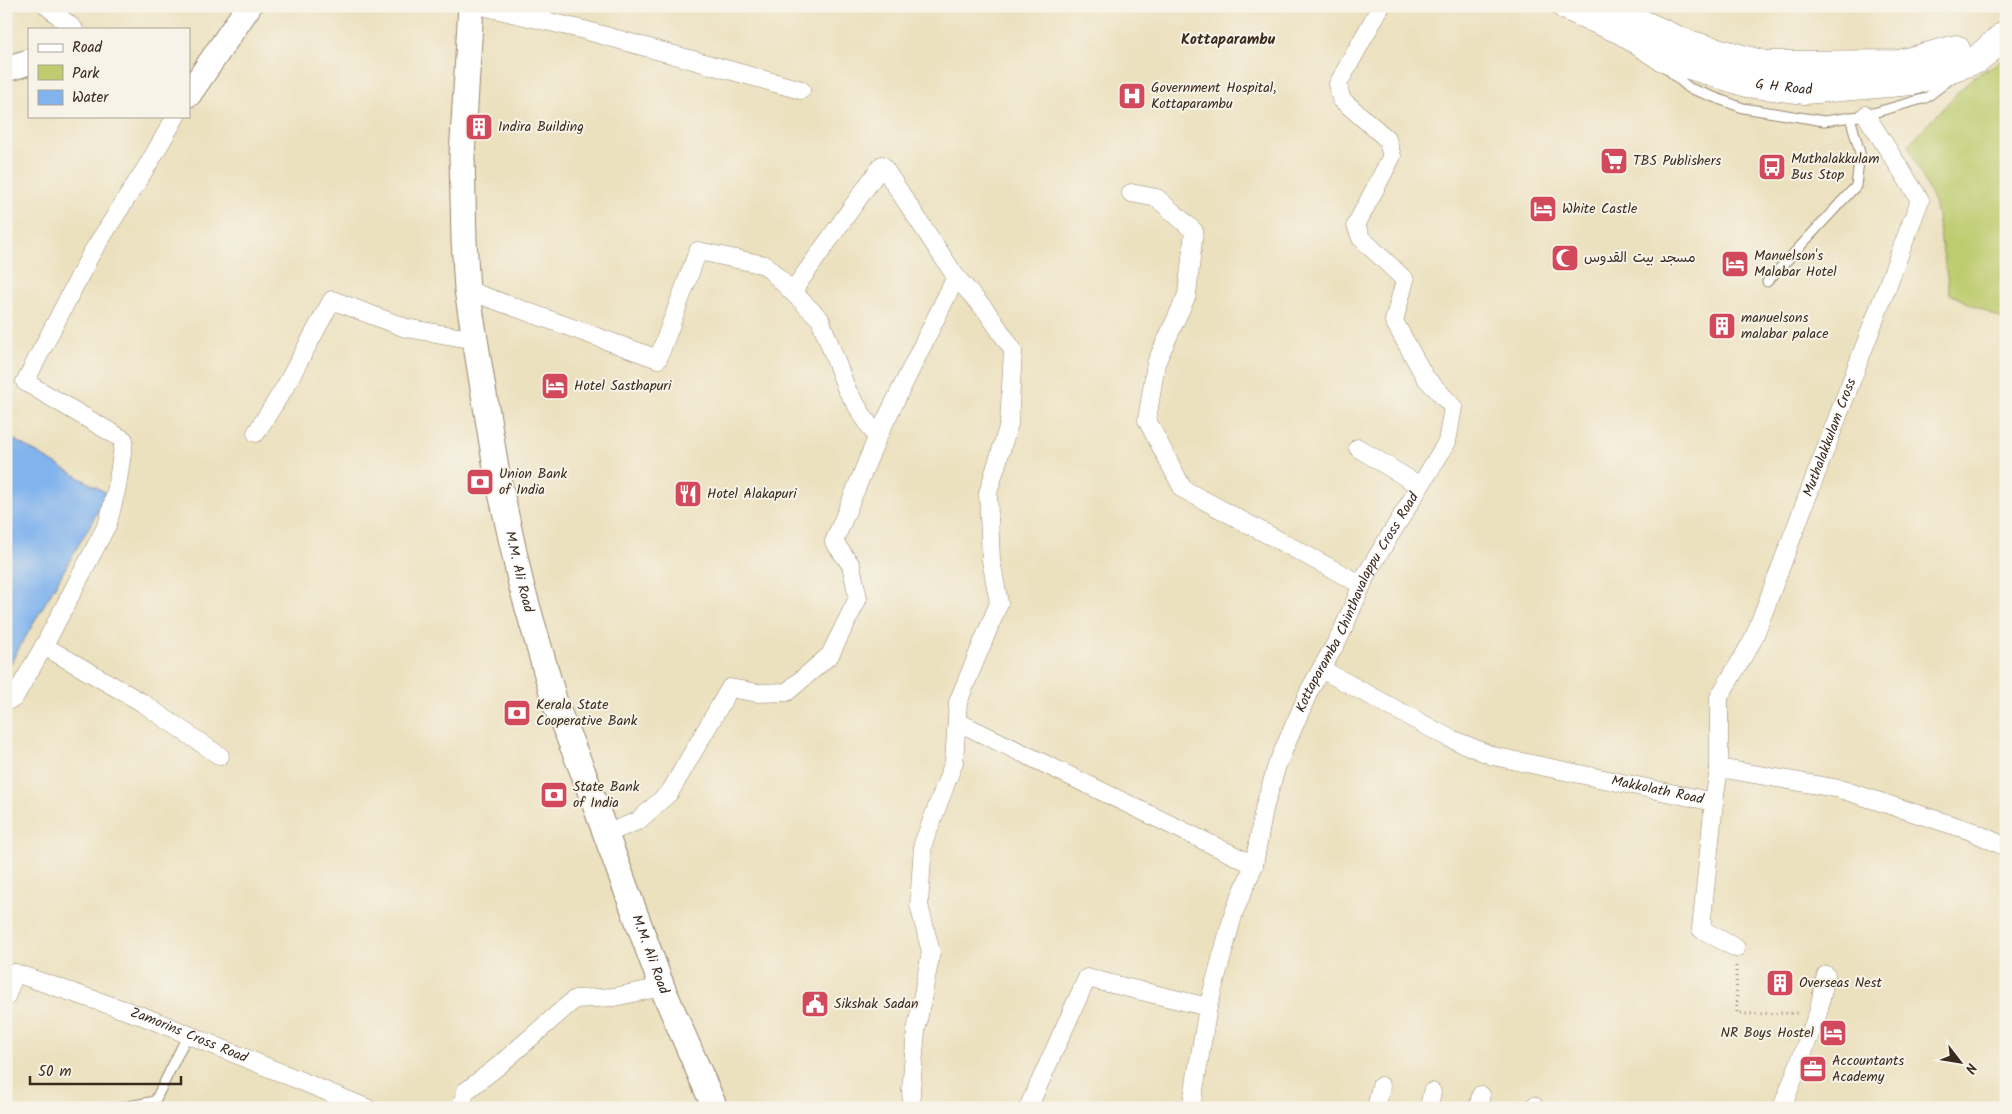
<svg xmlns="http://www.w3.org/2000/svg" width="2012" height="1114" viewBox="0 0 2012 1114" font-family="Kalam,'Playpen Sans Arabic',sans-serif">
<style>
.green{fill:#becc6f;stroke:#7c7b46}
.water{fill:#81b3ed;stroke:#5e6e86}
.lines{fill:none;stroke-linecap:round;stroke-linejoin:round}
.lane-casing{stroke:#94866e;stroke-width:11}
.street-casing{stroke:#94866e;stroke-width:19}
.secondary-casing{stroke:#94866e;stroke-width:27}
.primary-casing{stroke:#94866e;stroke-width:29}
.path{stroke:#94866e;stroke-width:3;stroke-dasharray:1 4;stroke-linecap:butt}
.lane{stroke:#fff;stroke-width:9}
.street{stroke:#fff;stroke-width:18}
.secondary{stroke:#fff;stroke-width:25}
.primary{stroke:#fff;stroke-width:28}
.labels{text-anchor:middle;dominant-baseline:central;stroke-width:4;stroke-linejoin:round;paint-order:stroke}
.street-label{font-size:14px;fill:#3b2a1e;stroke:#f7f3e8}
.poi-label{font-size:14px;fill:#3b2a1e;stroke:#f7f3e8;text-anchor:start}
.neighbourhood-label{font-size:15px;font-weight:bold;fill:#3b2a1e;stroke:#f7f3e8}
</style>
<rect width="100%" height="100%" fill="#f7f3e8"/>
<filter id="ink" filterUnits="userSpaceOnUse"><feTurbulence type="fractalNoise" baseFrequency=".02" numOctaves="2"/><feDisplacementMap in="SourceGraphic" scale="10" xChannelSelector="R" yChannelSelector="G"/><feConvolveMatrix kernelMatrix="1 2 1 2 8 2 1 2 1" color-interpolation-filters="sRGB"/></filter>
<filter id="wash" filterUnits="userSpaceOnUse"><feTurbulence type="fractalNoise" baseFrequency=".0096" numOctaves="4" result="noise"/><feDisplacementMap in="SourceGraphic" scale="20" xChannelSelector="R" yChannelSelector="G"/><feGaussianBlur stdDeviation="1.12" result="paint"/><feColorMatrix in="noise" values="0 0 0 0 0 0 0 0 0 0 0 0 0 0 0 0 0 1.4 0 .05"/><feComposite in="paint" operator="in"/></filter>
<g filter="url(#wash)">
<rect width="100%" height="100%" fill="#ece1bf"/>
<path class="green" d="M2006 58V321L1950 294 1935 205 1908 145 1972 78Z"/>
<path class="water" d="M6 435 108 494 6 671Z"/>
</g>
<g filter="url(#ink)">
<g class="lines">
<defs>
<g id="lane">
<path d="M1665 67 1689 88 1743 108 1824 121 1866 115 1926 98 1952 78"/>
<path d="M1767 282 1856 186 1860 153 1850 117"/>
<path d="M119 1108 155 1101 188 1034"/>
</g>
<g id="street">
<path d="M47 6 74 29"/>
<path d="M482 6 584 30 801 90"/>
<path d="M1131 193 1157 198 1194 231 1187 295 1156 363 1147 420 1183 489 1362 585"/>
<path d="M467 290 658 359 698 251 765 265 820 319 847 390 877 438"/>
<path d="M256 433 285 387 332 300 406 328 476 340"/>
<path d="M1358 448 1420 486"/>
<path d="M44 646 141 702 220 756"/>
<path id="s1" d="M1321 669 1449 738 1493 756 1714 802 1719 768 1840 789 1971 831 2006 847"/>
<path d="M6 701 14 698 44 646 108 523 117 487 124 440 25 382 91 254 149 163 176 116"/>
<path d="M958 722 1254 865"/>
<path id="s2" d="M1719 768V697L1753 640 1920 200 1866 115"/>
<path d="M1714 802 1701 929 1736 948"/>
<path d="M605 834 638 821 670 792 730 688 758 693 787 692 830 655 858 598 851 565 834 542 877 438 956 277 882 165 792 292"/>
<path id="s3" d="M6 975 15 973 145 1017 367 1108"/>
<path d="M6 997 15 973"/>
<path d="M460 1108 466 1091 497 1067 575 999 614 997 662 987"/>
<path d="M912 1108 911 1089 916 1031 931 952 919 905 923 844 954 762 958 702 999 603 991 560 988 493 1009 424 1013 350 987 312 956 277"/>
<path id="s4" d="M1028 1108 1087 978 1208 1007 1234 912 1254 865 1264 809 1277 765 1310 689 1341 634 1367 573 1447 442 1453 407 1425 377 1394 321 1405 280 1361 238 1356 225 1392 156 1387 139 1341 99 1338 84 1381 6"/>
<path d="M1191 1108 1208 1007"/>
<path d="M1376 1108 1381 1086"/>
<path d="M1429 1108 1432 1092"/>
<path d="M1478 1108 1481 1095"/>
<path d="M1533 1108 1534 1106"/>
<path d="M1782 1108 1818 1013 1826 975"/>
</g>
<g id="secondary">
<path id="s5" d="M471 6 462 156 464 240 467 290 497 474 521 584 556 706 583 772 662 987 715 1108"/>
<path d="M6 69 29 62"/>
<path d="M189 94 249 6"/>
</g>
<g id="primary">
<path id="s6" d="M1566 6 1623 31 1663 57 1747 83 1805 90 1913 81 1978 59 2006 34"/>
<path d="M1627 17 1684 43 1765 65 1899 64 1956 49"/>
</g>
</defs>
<use href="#lane" class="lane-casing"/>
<use href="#street" class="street-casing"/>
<use href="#secondary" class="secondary-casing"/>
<use href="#primary" class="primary-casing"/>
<path class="path" d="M1736 966 1737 1012 1743 1014 1799 1013"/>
<use href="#lane" class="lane"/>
<use href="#street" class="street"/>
<use href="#secondary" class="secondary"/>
<use href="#primary" class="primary"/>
</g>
</g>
<defs>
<symbol id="hospital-square" viewBox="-11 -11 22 22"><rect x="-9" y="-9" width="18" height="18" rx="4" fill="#d1495b" stroke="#f7f3e8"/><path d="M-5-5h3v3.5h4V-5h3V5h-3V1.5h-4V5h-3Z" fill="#fff"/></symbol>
<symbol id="building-square" viewBox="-11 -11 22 22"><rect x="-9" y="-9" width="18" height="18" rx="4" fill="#d1495b" stroke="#f7f3e8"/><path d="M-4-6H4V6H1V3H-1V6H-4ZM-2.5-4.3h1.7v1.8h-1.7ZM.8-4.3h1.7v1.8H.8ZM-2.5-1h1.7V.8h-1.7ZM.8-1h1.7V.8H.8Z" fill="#fff"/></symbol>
<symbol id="supermarket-square" viewBox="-11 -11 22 22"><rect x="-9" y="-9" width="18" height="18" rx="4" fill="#d1495b" stroke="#f7f3e8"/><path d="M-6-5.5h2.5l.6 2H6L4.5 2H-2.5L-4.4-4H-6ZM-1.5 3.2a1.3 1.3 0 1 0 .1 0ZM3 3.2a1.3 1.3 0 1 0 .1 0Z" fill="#fff"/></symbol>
<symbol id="bus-square" viewBox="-11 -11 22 22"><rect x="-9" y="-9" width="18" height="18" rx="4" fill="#d1495b" stroke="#f7f3e8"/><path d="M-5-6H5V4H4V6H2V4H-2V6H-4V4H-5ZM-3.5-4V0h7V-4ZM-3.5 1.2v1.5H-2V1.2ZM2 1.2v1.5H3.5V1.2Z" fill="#fff"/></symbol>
<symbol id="hotel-square" viewBox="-11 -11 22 22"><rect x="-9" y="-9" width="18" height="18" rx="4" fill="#d1495b" stroke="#f7f3e8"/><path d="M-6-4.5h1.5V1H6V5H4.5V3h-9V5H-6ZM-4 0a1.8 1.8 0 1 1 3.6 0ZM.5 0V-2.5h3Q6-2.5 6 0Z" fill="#fff"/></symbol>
<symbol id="mosque-square" viewBox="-11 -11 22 22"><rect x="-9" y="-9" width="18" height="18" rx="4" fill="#d1495b" stroke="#f7f3e8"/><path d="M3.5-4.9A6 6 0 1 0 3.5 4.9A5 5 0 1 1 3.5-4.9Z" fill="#fff"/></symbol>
<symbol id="bank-square" viewBox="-11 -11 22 22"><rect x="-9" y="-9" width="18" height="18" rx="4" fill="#d1495b" stroke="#f7f3e8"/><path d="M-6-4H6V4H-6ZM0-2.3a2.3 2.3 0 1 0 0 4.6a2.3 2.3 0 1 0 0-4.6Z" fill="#fff"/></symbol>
<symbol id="restaurant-square" viewBox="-11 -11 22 22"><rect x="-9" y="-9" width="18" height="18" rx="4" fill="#d1495b" stroke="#f7f3e8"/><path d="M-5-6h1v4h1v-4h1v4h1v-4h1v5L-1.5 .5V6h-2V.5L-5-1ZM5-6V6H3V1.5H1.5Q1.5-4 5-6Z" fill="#fff"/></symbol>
<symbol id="civic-square" viewBox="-11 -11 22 22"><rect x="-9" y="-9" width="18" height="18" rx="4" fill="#d1495b" stroke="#f7f3e8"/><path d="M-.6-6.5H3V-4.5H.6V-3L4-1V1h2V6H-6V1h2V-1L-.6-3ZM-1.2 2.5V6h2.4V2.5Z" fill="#fff"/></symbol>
<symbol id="office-square" viewBox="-11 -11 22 22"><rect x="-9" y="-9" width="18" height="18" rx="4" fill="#d1495b" stroke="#f7f3e8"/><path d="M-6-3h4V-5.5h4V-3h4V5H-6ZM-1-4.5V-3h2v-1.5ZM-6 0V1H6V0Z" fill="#fff"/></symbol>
</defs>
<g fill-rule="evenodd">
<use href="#hospital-square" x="1116" y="80" width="32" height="32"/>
<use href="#building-square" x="463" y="111" width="32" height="32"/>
<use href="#supermarket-square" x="1598" y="145" width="32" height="32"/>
<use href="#bus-square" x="1756" y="151" width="32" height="32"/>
<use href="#hotel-square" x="1527" y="193" width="32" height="32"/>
<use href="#mosque-square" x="1549" y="242" width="32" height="32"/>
<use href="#hotel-square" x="1719" y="248" width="32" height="32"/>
<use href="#building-square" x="1706" y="310" width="32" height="32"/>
<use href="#hotel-square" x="539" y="370" width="32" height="32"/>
<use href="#bank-square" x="464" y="466" width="32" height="32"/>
<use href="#restaurant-square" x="672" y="478" width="32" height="32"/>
<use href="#bank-square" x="501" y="697" width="32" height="32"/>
<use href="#bank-square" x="538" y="779" width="32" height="32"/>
<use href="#building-square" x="1764" y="967" width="32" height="32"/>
<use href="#civic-square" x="799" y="988" width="32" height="32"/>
<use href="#hotel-square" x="1817" y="1017" width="32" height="32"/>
<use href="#office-square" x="1797" y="1053" width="32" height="32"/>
</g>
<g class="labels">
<g class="street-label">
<text stroke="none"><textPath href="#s6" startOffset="235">G H Road</textPath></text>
<text stroke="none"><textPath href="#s2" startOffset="354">Muthalakkulam Cross</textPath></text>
<text stroke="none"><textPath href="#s5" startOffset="571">M.M. Ali Road</textPath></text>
<text stroke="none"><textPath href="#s4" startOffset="701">Kottaparamba Chinthavalappu Cross Road</textPath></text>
<text stroke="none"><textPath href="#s1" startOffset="361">Makkolath Road</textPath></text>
<text stroke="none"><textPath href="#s5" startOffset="976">M.M. Ali Road</textPath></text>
<text stroke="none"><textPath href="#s3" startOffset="194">Zamorins Cross Road</textPath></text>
</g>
<g class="poi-label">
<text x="1151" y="88">Government Hospital,<tspan x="1151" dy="16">Kottaparambu</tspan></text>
<text x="498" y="127">Indira Building</text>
<text x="1791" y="159">Muthalakkulam<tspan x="1791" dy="16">Bus Stop</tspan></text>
<text x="1633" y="161">TBS Publishers</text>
<text x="1562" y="209">White Castle</text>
<text x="1754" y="256">Manuelson's<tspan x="1754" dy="16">Malabar Hotel</tspan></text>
<text x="1584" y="258">مسجد بیت القدوس</text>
<text x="1741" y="318">manuelsons<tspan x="1741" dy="16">malabar palace</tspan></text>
<text x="574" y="386">Hotel Sasthapuri</text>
<text x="499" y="474">Union Bank<tspan x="499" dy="16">of India</tspan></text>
<text x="707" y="494">Hotel Alakapuri</text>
<text x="536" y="705">Kerala State<tspan x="536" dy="16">Cooperative Bank</tspan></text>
<text x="573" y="787">State Bank<tspan x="573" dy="16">of India</tspan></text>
<text x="1799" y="983">Overseas Nest</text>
<text x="834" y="1004">Sikshak Sadan</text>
<text x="1814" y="1033" text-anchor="end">NR Boys Hostel</text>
<text x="1832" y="1061">Accountants<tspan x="1832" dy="16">Academy</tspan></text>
</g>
<g class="neighbourhood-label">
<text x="1228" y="40">Kottaparambu</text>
</g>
</g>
<rect width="2012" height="1114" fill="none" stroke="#f7f3e8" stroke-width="25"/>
<rect x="28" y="28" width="162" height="90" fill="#f7f3e8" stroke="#aca397"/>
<rect x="38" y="44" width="25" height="8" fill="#ffffff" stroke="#aca397"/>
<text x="72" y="52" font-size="15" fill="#3b2a1e">Road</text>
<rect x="38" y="65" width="25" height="15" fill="#becc6f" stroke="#aca397"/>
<text x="72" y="78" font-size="15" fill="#3b2a1e">Park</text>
<rect x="38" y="90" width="25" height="15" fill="#81b3ed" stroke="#aca397"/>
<text x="72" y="102" font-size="15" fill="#3b2a1e">Water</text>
<g transform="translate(1960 1062) rotate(121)" stroke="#f7f3e8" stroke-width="4" paint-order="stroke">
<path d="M0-4L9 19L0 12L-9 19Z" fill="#3b2a1e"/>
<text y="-8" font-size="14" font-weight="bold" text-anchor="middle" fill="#3b2a1e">N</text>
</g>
<path d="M30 1076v8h151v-8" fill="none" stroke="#3b2a1e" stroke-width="2.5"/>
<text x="38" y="1076" font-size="15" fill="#3b2a1e" stroke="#f7f3e8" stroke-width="4" paint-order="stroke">50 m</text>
</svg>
